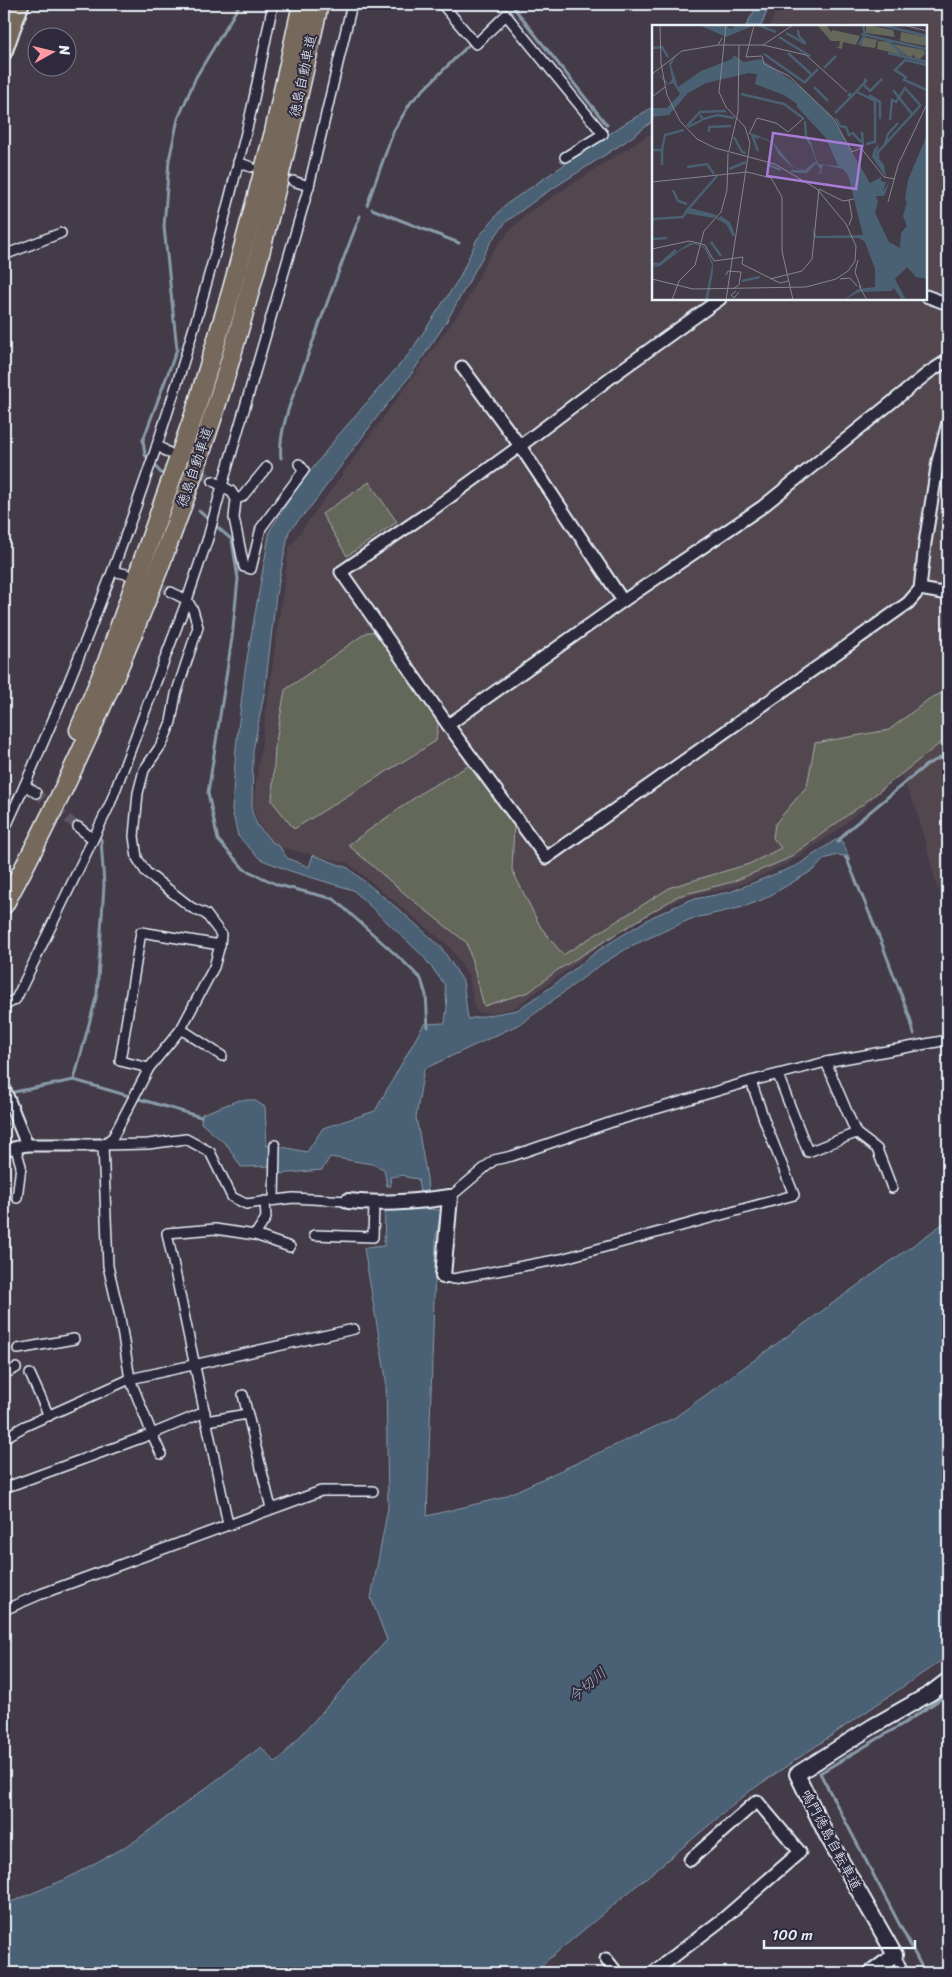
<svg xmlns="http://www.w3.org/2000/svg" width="952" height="1977" viewBox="0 0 952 1977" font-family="Sriracha,'Klee One',sans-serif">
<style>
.built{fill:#524750}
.green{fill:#64685a;stroke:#a6aca9}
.water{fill:#4a6174;stroke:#899ba9}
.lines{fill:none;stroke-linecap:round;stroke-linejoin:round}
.stream{stroke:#899ba9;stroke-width:3}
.minor-tunnel{stroke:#5d5662;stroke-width:9;stroke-dasharray:9 4.5;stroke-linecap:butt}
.minor-casing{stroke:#e8f1f8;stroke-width:12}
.tertiary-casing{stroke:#e8f1f8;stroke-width:15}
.secondary-casing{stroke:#e8f1f8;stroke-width:18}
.primary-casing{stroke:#e8f1f8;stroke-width:19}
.motorway-casing{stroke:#e8f1f8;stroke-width:21}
.minor{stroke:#2f2a3d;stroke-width:9}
.tertiary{stroke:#2f2a3d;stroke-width:11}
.secondary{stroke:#2f2a3d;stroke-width:14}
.primary{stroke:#76695c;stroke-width:15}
.motorway{stroke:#76695c;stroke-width:18}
.labels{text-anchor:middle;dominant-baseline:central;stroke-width:4;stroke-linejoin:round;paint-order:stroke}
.street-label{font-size:14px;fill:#e8f1f8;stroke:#2f2a3d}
.water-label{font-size:15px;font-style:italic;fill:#a9b7c3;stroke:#2f2a3d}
.inset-river{fill:none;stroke:#4a6174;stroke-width:2.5}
.inset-road{fill:none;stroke:#86848e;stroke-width:1}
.view{fill:#a77bd6;fill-opacity:0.15;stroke:#a77bd6;stroke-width:2.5}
.inset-edge{fill:none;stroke:#e8f1f8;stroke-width:2.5}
</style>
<rect width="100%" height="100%" fill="#443b48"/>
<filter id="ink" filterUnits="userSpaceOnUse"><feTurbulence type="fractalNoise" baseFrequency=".02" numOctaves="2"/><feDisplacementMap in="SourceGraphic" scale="10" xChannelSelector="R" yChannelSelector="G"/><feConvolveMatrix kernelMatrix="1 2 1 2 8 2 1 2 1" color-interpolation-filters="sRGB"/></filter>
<g filter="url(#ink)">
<path class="built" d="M778 4H948V886L938 890 916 808 900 775 837 831 788 863 745 883 722 890 698 894 682 898 633 922 514 1008 492 1013 477 1012 474 1006 469 976 450 947 348 863 280 847 271 841 258 822 254 811V798L289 548 464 306 489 256 511 229 529 212 653 132V299H926V26H770Z"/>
<g class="green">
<path d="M369 482 397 522 347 556 322 514Z"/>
<path d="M367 632H376L438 723 436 741 294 829 272 801 275 747 285 690Z"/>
<path d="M948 690V737L863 804 787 859 732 882 678 896 556 971 529 992 484 1006 467 943 410 898 348 845 424 791 470 765 514 825 512 870 540 926 563 955 671 887 749 864 781 848 773 838 775 824 807 786 815 743 889 730 929 699Z"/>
</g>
<g class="water">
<path d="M756 4H770L761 26H746L755 10Z"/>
<path d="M653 107V121L625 142 541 196 506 222 492 240 445 324 410 376 380 413 312 505 289 531 276 595 265 689 253 751 252 812 257 825 271 841 280 847 287 858 309 867 313 855 348 868 403 913 441 947 463 981 468 1019 517 1010 551 987 600 949 652 917 690 900 730 892 798 865 840 837 850 860 845 859 844 856 837 855 824 859 815 869 764 899 743 907 691 919 631 946 602 964 522 1023 424 1069 416 1117 427 1178 428 1195 420 1193 418 1179 406 1177 405 1175 390 1177 391 1186H387L384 1169 372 1164 330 1157 322 1170 277 1174V1166L241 1167 228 1146 201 1123 202 1114 239 1100H254L265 1107 267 1146H277L307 1152 323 1128 375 1111 424 1024 445 1023 447 1007 445 985 423 956 353 890 290 871 260 859 238 836 232 810 236 747 245 670 270 530 294 493 336 438 409 354 460 277 477 239 505 205 624 124Z"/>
<path d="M411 1208 441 1210 436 1239 427 1516 501 1498 674 1418 948 1220V1656L750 1791 532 1973H4V1905L66 1879 135 1841 261 1747 276 1763 387 1640 371 1598 388 1508 386 1379 364 1248 384 1246 385 1210Z"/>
</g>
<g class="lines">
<g class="stream">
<path d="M518 4 514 8 607 125"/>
<path d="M367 205 394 130 411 102 498 16"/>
<path d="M372 209 459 243"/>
<path d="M281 458C277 428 299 382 309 352 326 306 342 261 360 216"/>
<path d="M161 473 145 455 143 440 177 349 164 227 169 160 178 119 196 77 240 4"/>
<path d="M199 511 232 540 238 579 232 638 208 793 218 840 244 869 278 885 334 899 405 963 421 979 426 995 428 1027"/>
<path d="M838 842 847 831 926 765 948 754"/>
<path d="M846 857 882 944 910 1018 914 1034"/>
<path d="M74 1080 97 994 104 885 101 839"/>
<path d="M9 1093 74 1080 201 1117"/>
<path d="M4 1116 7 1124 4 1128"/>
<path d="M925 1973 820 1773 906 1722 948 1694"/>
</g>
<g class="minor-tunnel">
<path d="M192 468 213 481"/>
<path d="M150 584 171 592"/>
<path d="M36 793 78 827"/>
</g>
<defs>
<g id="minor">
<path d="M442 4 476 44 506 15 603 134 565 157"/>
<path d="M238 162 251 167"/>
<path d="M293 181 309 186"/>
<path d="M4 255 61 233"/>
<path d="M157 445 169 453"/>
<path d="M267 467 242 497 236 499 234 518 244 567 251 569 261 528 304 470 299 464"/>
<path d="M236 499 231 491 222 486 309 186 352 4"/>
<path d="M113 571 126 574"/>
<path d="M25 785 36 793"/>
<path d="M78 827 93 839"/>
<path d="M4 831C99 624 177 409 232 188 239 159 247 131 253 103 260 70 266 37 273 4"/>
<path d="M4 1006 16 999 110 804 187 600 208 538 222 486 213 481"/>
<path d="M181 1029 222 1056"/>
<path d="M826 1062 856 1133 877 1149 892 1188"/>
<path d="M149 1068 120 1061 141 932 220 945"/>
<path d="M778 1075 808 1152 856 1133"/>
<path d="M103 1145 113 1137 149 1068 181 1029 214 967 220 945 221 934 206 914 192 908 146 872 137 858 134 836 138 793 144 770 162 744 171 722 176 694 198 627 193 610 187 600 171 592"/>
<path d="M103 1145 108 1266 120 1318 130 1379 354 1329"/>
<path d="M103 1145 148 1144 186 1139 210 1152 232 1197 246 1204 293 1198 348 1201"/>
<path d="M16 1149 21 1166 17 1198"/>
<path d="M450 1197 494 1160 512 1156 615 1121 751 1081 826 1062 948 1040"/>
<path d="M274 1199 275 1145"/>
<path d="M255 1235 266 1218 265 1201"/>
<path d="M314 1235 373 1237 374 1204"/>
<path d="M443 1276 453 1279 561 1259 794 1195 765 1122 751 1081"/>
<path d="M18 1349 74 1339"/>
<path d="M4 1374 16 1368"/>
<path d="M30 1374 49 1416"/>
<path d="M243 1395 271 1508"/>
<path d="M206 1421 247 1414"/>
<path d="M4 1438 25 1426 130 1379 152 1434 4 1488"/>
<path d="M161 1454 152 1434 205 1412"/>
<path d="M228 1524 167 1233 215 1229 255 1235 290 1247"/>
<path d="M4 1610 41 1594 321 1491H373"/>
<path d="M895 1955 904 1973"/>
</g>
<g id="tertiary">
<path d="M926 296 948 304"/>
<path d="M720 299 614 375 520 446 425 515 341 572 448 725 546 858 908 603 920 589 925 543 938 461 948 422"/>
<path d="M462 367 520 446 623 601"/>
<path d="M920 589 948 594"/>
<path d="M448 725 623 601 762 507 928 373 948 360"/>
<path d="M4 1088 27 1145"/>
<path d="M4 1150 27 1145H103"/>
<path d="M606 1959 617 1973"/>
<path d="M652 1973 723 1919 800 1852 757 1801 690 1860"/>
</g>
<g id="secondary">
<path d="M348 1201C383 1205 416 1202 450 1197L443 1276"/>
<path d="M871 1973 895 1955 826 1834 797 1774 873 1726 931 1693 948 1680"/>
</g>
<path id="primary" d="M4 52 21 4"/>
<g id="motorway">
<path d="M79 730 107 662 195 412 232 289 274 132 302 4"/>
<path d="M4 905C88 750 157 587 212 419 256 283 288 143 319 4"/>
</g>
</defs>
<use href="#minor" class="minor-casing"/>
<use href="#tertiary" class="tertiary-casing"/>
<use href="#secondary" class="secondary-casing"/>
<use href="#primary" class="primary-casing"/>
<use href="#motorway" class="motorway-casing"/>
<use href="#minor" class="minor"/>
<use href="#tertiary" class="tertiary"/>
<use href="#secondary" class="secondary"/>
<use href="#primary" class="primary"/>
<use href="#motorway" class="motorway"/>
</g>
</g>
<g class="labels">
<g class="street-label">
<text transform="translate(303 76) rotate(-78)">徳島自動車道</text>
<text transform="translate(195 467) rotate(-71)">徳島自動車道</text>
<text transform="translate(831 1840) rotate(62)">鳴門徳島自転車道</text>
</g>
<g class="water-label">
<text transform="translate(587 1685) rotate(-40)">今切川</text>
</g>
</g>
<g transform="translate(652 25)">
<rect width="275" height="275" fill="#443b48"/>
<path d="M165 0H174L179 7 181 5 208 11 204 20 191 17 190 24 183 22H187L188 16H179ZM214 0 241 5 243 12 214 8ZM249 7 275 12V21L248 16ZM211 12 225 15 223 23 209 21ZM226 16 236 17 250 30 225 24ZM241 19 272 25 273 29 268 34 263 33 262 29 260 32 255 31Z" fill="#64685a"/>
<path d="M47 0H72L79 4 85 0H103L74 12ZM25 29 19 40 26 62 49 46 80 34 82 30 92 37 109 34 149 62 179 91 218 158 229 152V156L234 157 231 167 238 156 232 171H224L226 177 223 188 237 217 248 223 249 208 255 201 251 191 255 177 253 175 256 155 275 110V254L264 252 255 242 243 254 254 275H250L242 263 239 266 207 267 192 275 206 264 223 262V244L213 217 207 213H162L160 203 165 211 211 210 196 150 191 144 171 140 169 148 166 149 169 145 163 137 154 146 140 142 127 130 121 118 111 114 103 110 100 108 121 117 141 142 153 145 164 136 158 119 159 118 166 139 186 141 174 113 145 82V79L132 70 103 59 105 49 97 48 54 58 36 68 17 90 0 92V83H15L28 69 21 58 16 60 11 55 8 51 0 33 8 50 17 59 20 54 17 38ZM227 119 224 130 232 140 234 152 220 132 222 124ZM38 218H44L54 223 61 238V247L56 275H53L60 240 53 224 48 221 42 219 29 225 8 241 0 243Z" fill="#4a6174"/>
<path class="inset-river" d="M106 0 124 7M229 0 275 11M146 5 147 11 153 18M134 8 154 19M209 9 275 24M127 12 158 31M234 15 253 30M207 20 213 10 211 0M0 23 10 22 16 32M136 28 159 49M236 28 275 37M112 29 152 57M275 40 253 35 243 45 254 52 252 55 275 65M172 43 184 31M152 58 166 44M211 59 218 66 230 54M162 62 176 76M241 65 260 89M205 67 223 76V117L214 119M197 68 200 71 214 56 212 54M89 69 132 79 151 93M217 70 228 77V94M183 88 199 72 196 69M48 90 51 94 66 90 82 93M184 93 188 101 194 102 197 110 201 108 208 116 211 115M238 95 240 75 244 77 253 63 269 81M153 96 154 111 159 120M35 101 48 87 74 86M36 102 50 95M57 107V102L79 101M210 107 211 122M82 112 90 127 94 128M233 120 236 109 246 98M0 125H10V140M10 125 13 110 32 105M106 126 100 110 107 113M226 134V127L268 81M115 139 129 145M35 142 55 139 62 149M77 144 94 137M139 146 154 147 163 138M21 165 26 176 35 179M203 174 224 171M37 183 65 151M35 187 62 192M68 192 77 198 82 210M65 193 75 198 82 211M0 199 1 194 31 192 36 184 64 191M0 214 15 213M59 217 69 231M0 239H8L24 225M90 256 108 252"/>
<path class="inset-road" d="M8 0 9 38 15 70 28 96 46 115M102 0 94 32 110 31 112 39 137 51 181 93 200 127 209 123 232 152 243 154M251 0 275 6M70 13 66 20H111L141 0M111 20 154 30 195 67M0 49 30 26 66 20M0 72 13 62M97 109 105 93 124 98 136 107 152 93M77 126 86 87 87 20M0 157 95 147 119 153 130 172V226L141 275M236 177 246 140 275 79M197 200 200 192 197 175M0 224 37 216 46 218 53 220 62 236 91 232 90 239 128 258 136 256M206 235 203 247 209 263M74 250 76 246 89 247 87 260 81 264M0 254 41 264 154 262 184 254 196 246 203 236 204 221 194 199 165 164 123 139 63 123 45 114M118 254 150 246 160 234 167 164 191 176 202 174M188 254 198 253 205 261M207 261 215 275M84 266 79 270 82 273 87 267M20 275 27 256 43 240 52 206 69 187 75 165 76 128M74 275 98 118 93 102 74 82 67 67 74 0"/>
<path class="view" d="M121 108 210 121 204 164 115 151Z"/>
<rect width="275" height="275" class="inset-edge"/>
</g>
<rect width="952" height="1977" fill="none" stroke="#2f2a3d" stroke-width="20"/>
<rect x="10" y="10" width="932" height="1957" fill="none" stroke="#e8f1f8" stroke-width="2" filter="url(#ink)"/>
<g transform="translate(52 52) rotate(82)"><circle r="24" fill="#2f2a3d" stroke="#797a88"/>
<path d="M0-4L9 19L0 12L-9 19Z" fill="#ff9aa2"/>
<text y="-8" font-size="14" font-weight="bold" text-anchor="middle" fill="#e8f1f8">N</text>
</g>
<path d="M764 1940v8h151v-8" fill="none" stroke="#e8f1f8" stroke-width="2.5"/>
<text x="772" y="1940" font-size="15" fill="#e8f1f8" stroke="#2f2a3d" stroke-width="4" paint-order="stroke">100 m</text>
</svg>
